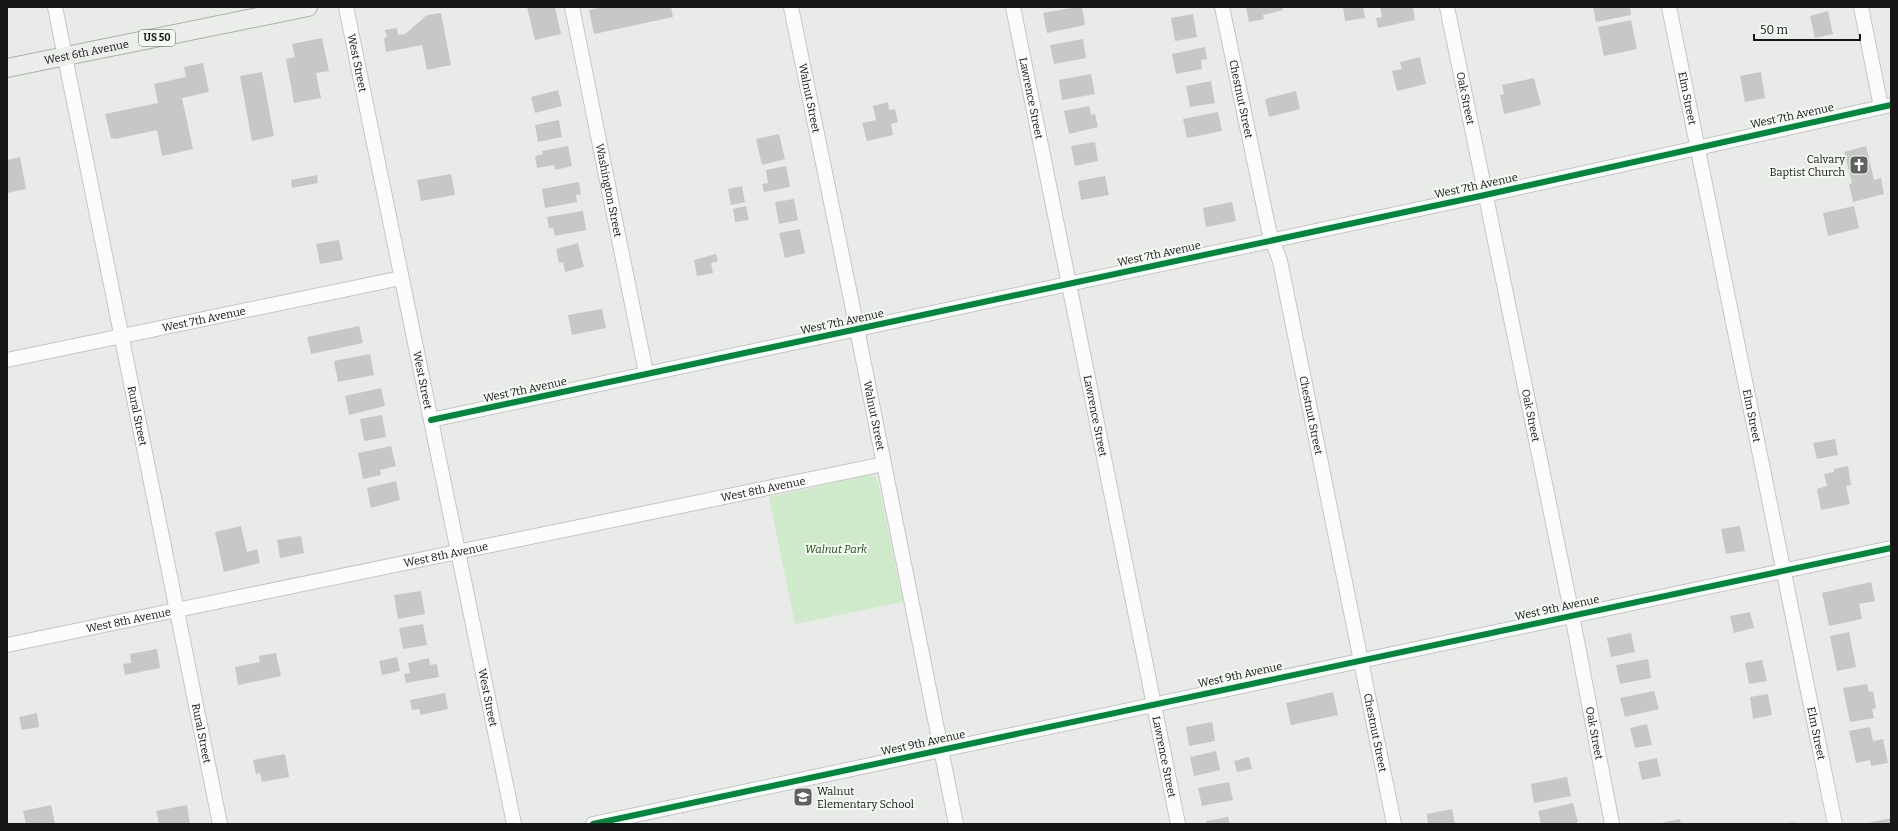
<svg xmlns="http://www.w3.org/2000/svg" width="1898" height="831" viewBox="0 0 1898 831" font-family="Bitter,serif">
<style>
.green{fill:#cfeaca}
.building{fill:#c6c8c6}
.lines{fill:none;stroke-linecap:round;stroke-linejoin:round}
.minor-casing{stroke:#c5c6c4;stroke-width:16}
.major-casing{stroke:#aab2a9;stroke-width:20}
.minor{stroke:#fcfcfc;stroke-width:14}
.major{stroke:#ebeeea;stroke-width:18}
.cycleway-casing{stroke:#f5f9f4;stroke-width:8}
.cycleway{stroke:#00873e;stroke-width:6}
.labels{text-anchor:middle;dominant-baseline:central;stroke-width:4;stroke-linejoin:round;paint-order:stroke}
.shield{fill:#f5f9f4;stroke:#585a58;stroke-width:1}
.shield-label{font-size:10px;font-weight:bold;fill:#151615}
.street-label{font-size:11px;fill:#151615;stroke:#f5f9f4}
.poi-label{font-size:11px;fill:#151615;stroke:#f5f9f4;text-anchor:end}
.park-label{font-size:11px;font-style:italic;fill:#1a4e10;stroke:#f5f9f4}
</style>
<rect width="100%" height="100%" fill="#e9ebe8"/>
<path class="green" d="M870 475 875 477 878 481 903 602 795 624 769 497Z"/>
<g class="building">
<path d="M527 7H555L561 34 535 40Z"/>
<path d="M603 7H671L673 17 594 34 589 10Z"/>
<path d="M1077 7H1082L1085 25 1047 33 1043 13Z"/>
<path d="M1246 7H1282L1283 10 1263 15 1264 19 1249 22Z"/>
<path d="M1343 7H1363L1365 18 1345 21Z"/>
<path d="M1380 7H1413L1415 20 1378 28 1376 18 1382 17Z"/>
<path d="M1593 7H1630L1631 15 1596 22Z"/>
<path d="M1828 11 1833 34 1815 38 1810 16Z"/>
<path d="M441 13 451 65 427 70 422 45 386 52 384 38 387 37 385 30 397 28 398 35 405 34 427 15Z"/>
<path d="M1193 14 1197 37 1175 41 1171 18Z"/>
<path d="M1631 20 1637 49 1604 56 1598 27Z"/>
<path d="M322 38 329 71 316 73 321 98 294 103 286 59 295 57 292 44Z"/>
<path d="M1083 39 1086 58 1054 64 1050 45Z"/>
<path d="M1205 47 1207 59 1201 60 1202 69 1176 74 1172 54Z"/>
<path d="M1420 57 1426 84 1397 91 1392 71 1402 69 1400 62Z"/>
<path d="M203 63 209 92 182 98 193 149 162 156 157 130 115 139 111 138 105 114 158 103 154 84 186 77 184 67Z"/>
<path d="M262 72 274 136 252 141 240 76Z"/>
<path d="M1761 72 1765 98 1745 102 1740 76Z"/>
<path d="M1091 74 1095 94 1062 100 1059 80Z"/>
<path d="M1534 78 1541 105 1504 114 1500 95 1504 94 1502 85Z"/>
<path d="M1211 81 1215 103 1190 107 1186 86Z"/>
<path d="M558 90 562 106 535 113 531 97Z"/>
<path d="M1296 91 1300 109 1269 117 1265 99Z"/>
<path d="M888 102 889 110 895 109 898 122 891 124 893 135 867 141 862 123 876 120 873 106Z"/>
<path d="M1089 106 1091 115 1095 114 1098 127 1069 134 1064 111Z"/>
<path d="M1218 112 1222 131 1187 138 1183 119Z"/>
<path d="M559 120 562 137 538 142 535 125Z"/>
<path d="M779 134 785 159 762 165 756 139Z"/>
<path d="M1095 142 1098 161 1075 166 1071 146Z"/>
<path d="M568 146 572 166 555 170 554 165 537 168 535 156 543 154 542 151Z"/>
<path d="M1866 146 1874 180 1881 178 1884 194 1853 202 1849 184 1852 183 1844 152Z"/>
<path d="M20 157 26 189 7 193V160Z"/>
<path d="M786 166 790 187 764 192 762 184 768 183 766 170Z"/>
<path d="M451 174 455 195 421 201 417 180Z"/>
<path d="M317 175 318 183 292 188 291 180Z"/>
<path d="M1105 176 1109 195 1081 200 1078 181Z"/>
<path d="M579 182 581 194 576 195 577 202 545 208 542 189Z"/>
<path d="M742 186 745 202 731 205 728 189Z"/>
<path d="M794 199 798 220 779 224 775 202Z"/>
<path d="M1232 202 1236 221 1206 227 1203 208Z"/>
<path d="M746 206 749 220 735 222 733 209Z"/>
<path d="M1854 206 1859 228 1828 236 1823 213Z"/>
<path d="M583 211 586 230 555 236 553 228H549L547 217Z"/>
<path d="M800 229 805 253 785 258 779 233Z"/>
<path d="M339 240 343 260 320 264 316 244Z"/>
<path d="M578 243 584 267 565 272 563 262 559 263 556 249Z"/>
<path d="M716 254 718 261 711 263 713 273 697 276 694 260Z"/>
<path d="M602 309 606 328 572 335 568 315Z"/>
<path d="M359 326 363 343 311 354 307 337Z"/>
<path d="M370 354 374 375 338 382 334 361Z"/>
<path d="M381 388 385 406 349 415 345 396Z"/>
<path d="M382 415 386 437 364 441 360 419Z"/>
<path d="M1835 439 1838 455 1817 459 1813 443Z"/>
<path d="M391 446 396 466 380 470 381 475 363 479 358 453Z"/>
<path d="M1848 466 1851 485 1846 486 1850 504 1821 510 1817 489 1827 486 1824 474 1834 472V469Z"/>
<path d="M396 481 400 500 371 508 367 488Z"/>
<path d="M241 526 247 552 257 549 260 563 224 572 215 532Z"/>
<path d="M1740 526 1745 551 1726 554 1721 529Z"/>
<path d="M301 536 304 553 280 558 277 540Z"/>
<path d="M1871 582 1875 601 1859 604 1862 619 1829 626 1822 593Z"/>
<path d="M421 591 425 614 398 619 394 595Z"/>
<path d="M1750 612 1754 628 1734 633 1730 616Z"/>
<path d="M423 624 427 645 403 649 399 628Z"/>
<path d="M1849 632 1856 667 1837 671 1830 636Z"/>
<path d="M1631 633 1635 652 1611 657 1607 638Z"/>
<path d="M157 649 160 668 125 675 123 664 131 663 130 654Z"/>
<path d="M276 653 281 676 238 685 235 667 260 662 259 656Z"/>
<path d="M397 657 400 671 382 675 379 661Z"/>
<path d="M429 658 430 665 437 664 439 677 406 683 404 674 410 673 408 663Z"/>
<path d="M1648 659 1651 678 1620 684 1616 665Z"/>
<path d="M1762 660 1767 681 1749 684 1745 663Z"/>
<path d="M1867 684 1869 692 1873 691 1876 708 1872 709 1874 718 1850 722 1843 688Z"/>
<path d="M1654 691 1659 709 1625 717 1620 698Z"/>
<path d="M1333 692 1338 715 1291 725 1286 703Z"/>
<path d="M445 693 448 709 421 715 419 709 412 710 410 700Z"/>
<path d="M1768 694 1772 715 1753 719 1750 697Z"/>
<path d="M37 713 39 727 22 730 19 717Z"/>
<path d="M1212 722 1215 741 1189 746 1186 727Z"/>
<path d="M1647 724 1652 745 1635 748 1630 728Z"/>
<path d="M1870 727 1873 741 1883 739 1888 763 1871 766 1870 760 1856 763 1849 731Z"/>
<path d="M1216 751 1220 770 1194 776 1190 757Z"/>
<path d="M285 754 289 777 262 782 260 773 256 774 253 760Z"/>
<path d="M1249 757 1252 769 1237 772 1234 761Z"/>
<path d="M1657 758 1661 776 1642 780 1638 762Z"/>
<path d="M1567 777 1571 796 1534 803 1531 784Z"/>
<path d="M1229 782 1233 800 1202 806 1198 788Z"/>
<path d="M1573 803 1578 822 1570 824H1541L1538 811Z"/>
<path d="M51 805 55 823 26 824 23 811Z"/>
<path d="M187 805 190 824H159L156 811Z"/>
<path d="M1452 809 1455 824H1428L1427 814Z"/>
<path d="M1228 817 1230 824H1207L1206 821Z"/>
<path d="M1891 818V824H1867V823Z"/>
<path d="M1680 819 1681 824H1661V823Z"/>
<path d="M1795 822 1796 824H1786V823Z"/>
</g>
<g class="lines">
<defs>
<g id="minor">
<path id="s1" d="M55 7 220 824"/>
<path id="s2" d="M346 7 514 824"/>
<path id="s3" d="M572 7 646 373"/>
<path id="s4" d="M791 7 854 314 956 824"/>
<path id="s5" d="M1013 7 1178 824"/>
<path id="s6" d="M1222 7 1269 231 1280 261 1394 824"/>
<path id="s7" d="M1447 7 1572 615 1612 824"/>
<path id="s8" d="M1669 7 1835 824"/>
<path d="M1861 7 1881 107"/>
<path id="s9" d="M7 360 401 278"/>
<path d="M431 420 1485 195 1891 105"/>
<path id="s10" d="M7 645 884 464"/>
<path d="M593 824 1891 548"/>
</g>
<g id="major">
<path id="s11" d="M7 68 308 7"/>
</g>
</defs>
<use href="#minor" class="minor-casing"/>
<use href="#major" class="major-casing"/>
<use href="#minor" class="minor"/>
<use href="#major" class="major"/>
<defs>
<g id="cycleway">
<path d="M431 420 1485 195 1891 105"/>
<path d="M593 824 1891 548"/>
</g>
</defs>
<use href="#cycleway" class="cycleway-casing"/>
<use href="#cycleway" class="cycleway"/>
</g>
<defs>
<symbol id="church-square" viewBox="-11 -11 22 22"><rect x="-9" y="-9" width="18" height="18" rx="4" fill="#5f615f" stroke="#f5f9f4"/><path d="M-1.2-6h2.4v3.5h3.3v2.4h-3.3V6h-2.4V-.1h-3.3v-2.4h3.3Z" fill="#fff"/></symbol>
<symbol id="school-square" viewBox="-11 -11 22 22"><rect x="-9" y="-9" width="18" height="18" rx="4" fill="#5f615f" stroke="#f5f9f4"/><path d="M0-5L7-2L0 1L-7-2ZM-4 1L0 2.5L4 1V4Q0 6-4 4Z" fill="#fff"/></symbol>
</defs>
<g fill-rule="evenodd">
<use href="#church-square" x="1848" y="154" width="22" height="22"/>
<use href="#school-square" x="792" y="786" width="22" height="22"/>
</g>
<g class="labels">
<rect class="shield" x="139" y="30" width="36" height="16" rx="3"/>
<g class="shield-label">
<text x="157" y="38">US 50</text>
</g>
<g class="street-label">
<text stroke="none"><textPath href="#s11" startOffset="81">West 6th Avenue</textPath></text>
<text stroke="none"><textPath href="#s2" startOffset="57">West Street</textPath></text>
<text stroke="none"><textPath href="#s4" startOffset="93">Walnut Street</textPath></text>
<text stroke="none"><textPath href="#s5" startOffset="93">Lawrence Street</textPath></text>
<text stroke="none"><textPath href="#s7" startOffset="93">Oak Street</textPath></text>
<text stroke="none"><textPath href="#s8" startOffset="93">Elm Street</textPath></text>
<text stroke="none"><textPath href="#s6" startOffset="94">Chestnut Street</textPath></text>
<text transform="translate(1792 116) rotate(-12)">West 7th Avenue</text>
<text transform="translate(1476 186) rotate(-12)">West 7th Avenue</text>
<text stroke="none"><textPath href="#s3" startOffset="187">Washington Street</textPath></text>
<text transform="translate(1159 254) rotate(-12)">West 7th Avenue</text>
<text stroke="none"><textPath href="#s9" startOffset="201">West 7th Avenue</textPath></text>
<text transform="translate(842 322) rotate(-12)">West 7th Avenue</text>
<text stroke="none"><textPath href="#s2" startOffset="381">West Street</textPath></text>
<text transform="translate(525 390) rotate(-12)">West 7th Avenue</text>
<text stroke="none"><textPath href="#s4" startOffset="417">Walnut Street</textPath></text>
<text stroke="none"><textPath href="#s5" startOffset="417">Lawrence Street</textPath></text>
<text stroke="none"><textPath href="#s6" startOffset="418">Chestnut Street</textPath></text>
<text stroke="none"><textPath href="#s7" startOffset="417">Oak Street</textPath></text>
<text stroke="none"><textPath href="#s1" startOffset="417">Rural Street</textPath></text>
<text stroke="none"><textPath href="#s8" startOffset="417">Elm Street</textPath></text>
<text stroke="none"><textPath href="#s10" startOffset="772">West 8th Avenue</textPath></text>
<text stroke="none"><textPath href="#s10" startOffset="448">West 8th Avenue</textPath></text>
<text transform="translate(1557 608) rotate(-12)">West 9th Avenue</text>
<text stroke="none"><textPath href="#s10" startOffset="124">West 8th Avenue</textPath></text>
<text transform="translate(1240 675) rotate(-12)">West 9th Avenue</text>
<text stroke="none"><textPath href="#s2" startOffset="705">West Street</textPath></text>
<text stroke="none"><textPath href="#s6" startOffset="742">Chestnut Street</textPath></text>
<text stroke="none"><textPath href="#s1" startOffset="741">Rural Street</textPath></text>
<text stroke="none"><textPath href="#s7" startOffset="741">Oak Street</textPath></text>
<text stroke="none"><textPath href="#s8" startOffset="741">Elm Street</textPath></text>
<text transform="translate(923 743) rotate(-12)">West 9th Avenue</text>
<text stroke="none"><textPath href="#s5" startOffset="765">Lawrence Street</textPath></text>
</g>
<g class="poi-label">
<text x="1845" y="159">Calvary<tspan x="1845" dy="13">Baptist Church</tspan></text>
<text x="817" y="791" text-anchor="start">Walnut<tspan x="817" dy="13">Elementary School</tspan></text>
</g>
<g class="park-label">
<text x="836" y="549">Walnut Park</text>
</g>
</g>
<rect width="1898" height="831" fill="none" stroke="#151615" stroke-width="16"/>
<path d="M1754 34v6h106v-6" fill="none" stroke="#151615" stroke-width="2"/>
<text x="1760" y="34" font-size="12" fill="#151615" stroke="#f5f9f4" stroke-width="3" paint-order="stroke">50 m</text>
</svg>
